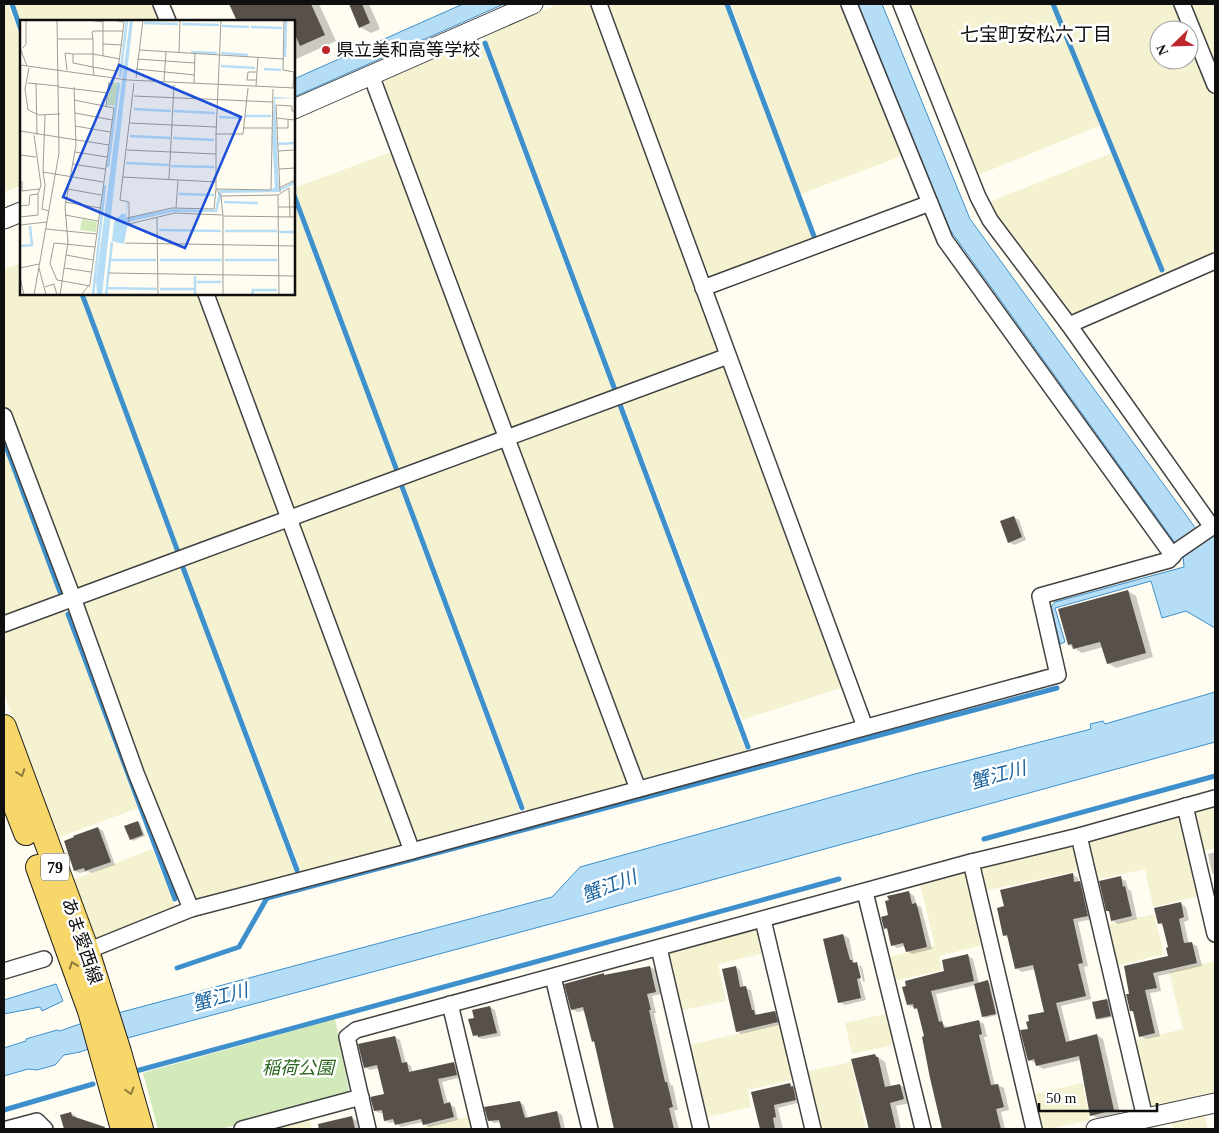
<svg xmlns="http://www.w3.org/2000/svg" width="1219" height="1133" viewBox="0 0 1219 1133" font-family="'Times New Roman','Noto Sans JP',serif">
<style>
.farmland{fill:#f5f2d1}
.green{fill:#d2e9ba}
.water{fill:#b6ddf6;stroke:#3d90cc}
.shadow{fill:#0003}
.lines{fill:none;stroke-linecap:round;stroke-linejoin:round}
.stream{stroke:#3d90cc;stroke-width:5}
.building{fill:#57504b}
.minor-casing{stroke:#424242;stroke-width:18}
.tertiary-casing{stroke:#424242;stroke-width:21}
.primary-casing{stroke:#202020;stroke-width:26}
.minor{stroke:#fff;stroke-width:15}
.tertiary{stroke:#fff;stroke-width:19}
.primary{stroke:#f7d769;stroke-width:24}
.oneway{stroke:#8f7d40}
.poi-dot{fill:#be272b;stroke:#fff;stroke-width:2}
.labels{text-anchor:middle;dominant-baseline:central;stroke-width:5;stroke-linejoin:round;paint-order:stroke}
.shield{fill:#fff;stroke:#575757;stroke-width:1}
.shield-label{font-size:16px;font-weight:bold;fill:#0f0f0f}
.poi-label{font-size:18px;fill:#0f0f0f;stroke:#fff;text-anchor:start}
.street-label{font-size:18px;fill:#0f0f0f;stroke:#fff}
.park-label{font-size:18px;font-style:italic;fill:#2c671f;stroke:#fff}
.neighbourhood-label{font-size:19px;fill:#0f0f0f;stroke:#fff}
.water-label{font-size:19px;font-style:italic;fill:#1862a0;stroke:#fff}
.inset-river{fill:none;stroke:#b6ddf6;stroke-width:2.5}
.inset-road{fill:none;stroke:#9f9d97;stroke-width:1}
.view{fill:#1d4ed8;fill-opacity:0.15;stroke:#1d4ed8;stroke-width:2.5}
.inset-edge{fill:none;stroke:#0f0f0f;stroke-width:2.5}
</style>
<rect width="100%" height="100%" fill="#fffcf1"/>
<g class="farmland">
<path d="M4 4H8L21 40V186L4 192Z"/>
<path d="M14 4H155L162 21 21 22Z"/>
<path d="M558 4H590L717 350 714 355 618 391 485 36Z"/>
<path d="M608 4H724L814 241 717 278 706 271Z"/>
<path d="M731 4H846L907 154 801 194Z"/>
<path d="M907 4H1051L1101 125 976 176Z"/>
<path d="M1055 4H1177L1188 30H1159V60H1189V33L1215 97V255L1167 276Z"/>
<path d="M1186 4H1215V76Z"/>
<path d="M480 38 613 393 515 429 507 425 382 91 386 79Z"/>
<path d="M394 151 497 428 493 437 399 472 294 188Z"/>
<path d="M1112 153 1163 277 1076 317 1068 316 987 203Z"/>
<path d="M294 203 395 473 297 509 290 504 212 294H294Z"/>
<path d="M21 263V294H80L177 553 80 588 71 585 4 405V269Z"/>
<path d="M84 294H199L278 508 273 518 180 552Z"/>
<path d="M716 366 725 369 843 687 742 720 622 401Z"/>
<path d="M617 402 747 754 647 781 640 778 516 446 520 438Z"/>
<path d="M4 446 59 595 57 598 4 617Z"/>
<path d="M498 448 506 450 628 779 622 788 527 812 402 483Z"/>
<path d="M398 484 521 814 419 842 414 838 298 528 300 520Z"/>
<path d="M278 528 287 531 402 841 398 848 302 874 184 563Z"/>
<path d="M181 567 296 876 197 900 190 895 81 608 85 602Z"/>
<path d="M63 611 65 612 138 808 57 838 4 694V632Z"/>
<path d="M1215 804V848L1202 851 1194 816 1196 808Z"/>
<path d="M1178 815 1182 819 1200 896 1153 907 1145 869 1095 880 1087 846 1091 840Z"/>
<path d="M1070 844 1076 847 1082 870 984 891 979 875 984 868Z"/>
<path d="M152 849 177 910 100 940 93 937 73 880Z"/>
<path d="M964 872 970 876 986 944 939 956 942 970 894 981 888 957 935 946 920 884Z"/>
<path d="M1154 914 1164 954 1115 966 1106 925Z"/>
<path d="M753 929 760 933 765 953 718 964 726 1001 679 1011 667 959 671 952Z"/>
<path d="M1215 961V1092L1152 1107 1149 1105 1133 1041 1183 1029 1169 972Z"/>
<path d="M886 1014 893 1045 852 1054 845 1023Z"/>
<path d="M782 1023 795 1079 747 1090 751 1107 703 1118 686 1046Z"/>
<path d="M851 1062 866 1129H818L804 1072Z"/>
<path d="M1082 1083 1090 1120 1050 1129H1039L1030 1095Z"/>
<path d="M1204 1114 1208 1129H1174L1171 1122Z"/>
<path d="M470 1116 473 1129H425L424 1127Z"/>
<path d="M309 1118 312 1129H271Z"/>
</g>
<path class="green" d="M335 1019 349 1090 345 1095 221 1129H158L143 1073Z"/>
<g class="water">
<path d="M463 4H504L294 97V79Z"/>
<path d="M858 4H882L970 219 1202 537 1215 534V628L1186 611 1162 618 1151 581 1055 608 1065 642 1060 644 1051 607 1055 602 1184 567 1183 554 950 230Z"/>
<path d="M1215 692V742L595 912 94 1047 80 1052 64 1055 55 1065 37 1070 28 1069 4 1076V1048L26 1041V1039L57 1030 60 1031 88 1021 552 897 580 867 915 774 1091 729 1090 724 1103 721 1105 724Z"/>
<path d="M56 984 63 1001 42 1011 40 1007 4 1014V1000Z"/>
</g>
<g class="shadow">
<path d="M231 4H319L336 41 294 60V21H238Z"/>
<path d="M350 4H369L380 29 371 33 360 27Z"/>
<path d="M1014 517 1019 520 1026 540 1014 545 1009 542Z"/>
<path d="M1128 591 1136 596 1153 657 1116 668 1108 663 1103 647 1082 653 1069 645Z"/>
<path d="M138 822 140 823 145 836 133 841 131 839Z"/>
<path d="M98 828 103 831 115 865 91 873 88 871 80 873 75 871Z"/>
<path d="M1215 852V875L1212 873 1208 854Z"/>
<path d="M1072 874 1078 878 1079 882 1085 885 1093 919 1078 922 1088 966 1084 967 1091 999 1061 1006 1070 1042 1097 1035 1103 1039 1120 1113 1097 1118 1092 1115 1081 1060 1043 1069 1037 1065 1036 1063 1029 1060V1029L1046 1012 1035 969 1022 972 1016 968 1009 938 1004 935Z"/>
<path d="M1120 878 1126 881 1128 889 1131 891 1137 919 1118 924 1112 920 1110 912 1107 911Z"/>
<path d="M909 892 914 896 917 905 921 907 932 949 912 954 907 951 905 946 897 948 892 945 889 930 885 928 890 916Z"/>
<path d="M1180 903 1186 907 1189 920 1184 922 1189 944 1191 943 1197 946 1202 966 1158 976 1161 991 1150 993 1160 1036 1146 1039 1140 1036 1134 1013 1131 1010V995L1169 957 1170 948 1164 926 1159 923Z"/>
<path d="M843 935 849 938 854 963 858 965H856L866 1000 845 1005 839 1002Z"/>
<path d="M967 955 973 959 979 984 987 982 990 983 997 1015 986 1018 983 1017 976 985 936 994 943 1024 948 1028 979 1021 984 1024 987 1037H984L995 1086 998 1085 1004 1088 1009 1110 1001 1112 1005 1129H939L943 1128 919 1010 908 1005Z"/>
<path d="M859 965 862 967 865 981 863 982Z"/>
<path d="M650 967 656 970 661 994 652 996 656 1013H654L670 1084 673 1086 678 1110H674L679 1129H616L606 1092 596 1042 593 1041 585 1011 577 1012 572 1009 606 976Z"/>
<path d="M735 967 740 970 744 988 751 990 756 1013 759 1016 775 1012 780 1015 782 1024 741 1034 737 1031Z"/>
<path d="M1107 1000 1110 1001 1113 1017 1099 1020 1097 1018 1094 1003Z"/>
<path d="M490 1007 495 1010 501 1036 484 1039 479 1038 474 1035 475 1019Z"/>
<path d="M395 1037 400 1040 406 1063 411 1066 413 1073 454 1064 459 1067 462 1077 442 1082 448 1104 455 1107 458 1120 429 1127 424 1124 423 1122 401 1127 395 1122 390 1123 385 1121 384 1113H380L375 1111 385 1095 379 1068 370 1070 365 1067Z"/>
<path d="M875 1055 885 1062 891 1087 900 1085 907 1089 910 1103 896 1106 901 1129H868L867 1122H868Z"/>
<path d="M790 1084 798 1090 801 1102 778 1108 783 1129H761L753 1093Z"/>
<path d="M520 1103 524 1105 528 1119 557 1112 562 1115 565 1129H502L500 1122 494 1123 489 1120Z"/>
<path d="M71 1113 76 1116 77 1119 91 1125 92 1129H65L61 1116Z"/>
<path d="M352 1118 357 1121 359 1129H318V1127Z"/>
</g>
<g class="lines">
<g class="stream">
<path d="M12 4 21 30"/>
<path d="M727 4 815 239"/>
<path d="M1053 4 1162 270"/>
<path d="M485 43 615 390"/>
<path d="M294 195 397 471"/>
<path d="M82 294 178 552"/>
<path d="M619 402 748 747"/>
<path d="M4 441 60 592"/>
<path d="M401 484 522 808"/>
<path d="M182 565 297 870"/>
<path d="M68 614 175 899"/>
<path d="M984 839 1215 776"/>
<path d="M177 968 239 947 267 898 1057 688"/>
<path d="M136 1071 839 879"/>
<path d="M4 1110 93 1084"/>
</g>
</g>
<g class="building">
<path d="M229 4H311L325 35 300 46 294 32V21H237Z"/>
<path d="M349 4H362L370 23 359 28Z"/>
<path d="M1014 516 1022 537 1008 543 1000 521Z"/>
<path d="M1128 590 1146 653 1107 664 1100 642 1073 649 1072 644 1068 645 1058 609Z"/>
<path d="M138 821 143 835 130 840 124 826Z"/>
<path d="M98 827 111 862 85 871 84 868 74 871 64 841 74 837 73 836Z"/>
<path d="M1073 873 1074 882 1080 881 1088 916 1073 919 1083 963 1078 964 1086 996 1056 1003 1066 1042 1097 1034 1114 1110 1090 1116 1079 1056 1036 1066 1034 1059 1028 1061 1020 1030 1028 1029 1026 1022 1029 1021 1028 1015 1044 1012 1033 965 1015 969 1007 935 1003 936 997 908 1004 906 1000 890Z"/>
<path d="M1121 876 1123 887 1125 886 1132 916 1111 921 1109 911H1106L1099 881Z"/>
<path d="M909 891 912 904 916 903 918 909 927 947 906 952 903 943 891 946 887 928 884 929 881 917 888 915 885 901 889 900 887 896Z"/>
<path d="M1181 902 1184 917 1179 919 1184 943 1192 942 1197 963 1153 973 1157 988 1145 990 1155 1033 1139 1037 1133 1011H1130L1126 994H1129L1124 966 1168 956 1166 948 1168 947 1162 923 1158 924 1154 908Z"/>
<path d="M843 934 850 960H852L853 963 857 962 861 978 857 979 861 998 838 1003 823 939Z"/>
<path d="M968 954 974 981 931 991 939 1022 942 1021 944 1028 979 1020 982 1034 979 1035 991 1085 998 1084 1004 1107 996 1109 1001 1129H942L930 1078 922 1037 924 1036 917 1008 914 1009 913 1004 907 1005 902 987 906 986 905 981 944 971 942 960Z"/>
<path d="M650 966 656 992 647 994 651 1010H649L665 1082H667L673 1107 669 1108 674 1129H614L594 1041 592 1042 583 1007 571 1010 564 984 604 973V975Z"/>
<path d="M736 966 740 987 746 986 752 1010H754L755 1015 775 1011 778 1022 736 1032 722 969Z"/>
<path d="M988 980 996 1014 982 1017 974 984Z"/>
<path d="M1107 999 1111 1016 1096 1019 1092 1002Z"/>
<path d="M490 1006 497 1033 478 1037V1035L473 1036 468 1019 474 1018 472 1010Z"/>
<path d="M395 1036 402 1063 407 1062 409 1072 454 1062 457 1075 438 1079 444 1104 450 1102 454 1117 423 1125 421 1119 395 1125 393 1119 384 1121 382 1110 374 1111 370 1097 384 1094 377 1065 364 1068 358 1044Z"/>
<path d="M875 1054 876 1057H878L885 1087 900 1084 904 1099 890 1103 896 1129H869L851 1059Z"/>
<path d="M790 1083 791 1087 793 1086 796 1100 774 1105 776 1117 773 1118 775 1129H760L751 1092Z"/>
<path d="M520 1101 525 1118 557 1111 561 1129H501L499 1120 488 1121 484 1107Z"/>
<path d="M71 1112 72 1116 105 1127 104 1129H64L60 1115Z"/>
<path d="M352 1116 355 1129H319L318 1124Z"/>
</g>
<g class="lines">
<defs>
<g id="minor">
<path d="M161 4 168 21"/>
<path d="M599 4 865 727"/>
<path d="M849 4 945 240 1173 556"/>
<path d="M1182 4 1215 85"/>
<path d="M371 75 638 789"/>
<path d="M703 288 930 203"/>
<path d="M206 294 412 851"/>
<path d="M1069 325 1215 261"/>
<path d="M4 416 73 598 136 773 191 909"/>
<path d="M4 624 728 356"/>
<path d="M1185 806 1215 934"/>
<path d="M1079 836 1145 1118"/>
<path d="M971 862 1034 1129"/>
<path d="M865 892 923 1129"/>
<path d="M763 920 813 1129"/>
<path d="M659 948 701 1129"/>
<path d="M87 951 191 909 412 851 1058 675 1040 596 1169 560 1177 551 1212 527 1069 325 990 220 978 197 901 4"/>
<path d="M4 971 44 959"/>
<path d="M553 977 590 1129"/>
<path d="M450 1004 480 1129"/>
<path d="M7 1129 37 1121 45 1129"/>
<path d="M242 1129 361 1097"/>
<path d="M368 1129 347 1037 356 1030 971 862 1079 836 1215 798"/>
</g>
<g id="tertiary">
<path d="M294 109 533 4"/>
<path d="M4 219 21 212"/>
<path d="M1096 1129 1215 1103"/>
</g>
<g id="primary">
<path d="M4 727 87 951 119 1052 141 1129"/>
<path d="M4 776 26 833"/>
<path d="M38 867 90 1011 123 1129"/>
</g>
</defs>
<use href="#minor" class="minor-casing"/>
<use href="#tertiary" class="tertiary-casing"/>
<use href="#primary" class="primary-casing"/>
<use href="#minor" class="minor"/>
<use href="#tertiary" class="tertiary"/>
<use href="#primary" class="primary"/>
</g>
<defs><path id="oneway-chevron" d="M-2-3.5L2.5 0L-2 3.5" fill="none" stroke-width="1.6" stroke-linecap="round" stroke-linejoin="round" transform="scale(1.25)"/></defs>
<g class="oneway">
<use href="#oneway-chevron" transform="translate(21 773) rotate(70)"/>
<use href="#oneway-chevron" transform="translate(73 965) rotate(-110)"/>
<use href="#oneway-chevron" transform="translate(130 1091) rotate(74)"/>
</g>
<circle class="poi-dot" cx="326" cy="50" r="5"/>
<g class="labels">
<rect class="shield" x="41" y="853.5" width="28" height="27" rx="4"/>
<g class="shield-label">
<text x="55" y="867">79</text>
</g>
<g class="poi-label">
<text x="336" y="50">県立美和高等学校</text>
</g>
<g class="street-label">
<text transform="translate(82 941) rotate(71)">あま愛西線</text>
</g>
<g class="park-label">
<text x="298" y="1068">稲荷公園</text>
</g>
<g class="neighbourhood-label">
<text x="1036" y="34">七宝町安松六丁目</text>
</g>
<g class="water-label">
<text transform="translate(998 775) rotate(-15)">蟹江川</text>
<text transform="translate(609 886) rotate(-21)">蟹江川</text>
<text transform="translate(220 997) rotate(-15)">蟹江川</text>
</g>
</g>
<g transform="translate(20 20)">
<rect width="275" height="275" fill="#fffcf1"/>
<path d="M90 62 99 63 96 86 87 85ZM62 199 77 202 76 212 60 210Z" fill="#d2e9ba"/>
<path d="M110 0H113L82 275H77L76 260ZM254 77 275 78 255 79 259 172 202 173 197 192H153L108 202 104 224 92 221 94 202 101 194H106L107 183 103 182 108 183 106 198 153 189 195 190 199 170H251L255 167 252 119Z" fill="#b6ddf6"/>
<path class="inset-river" d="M124 3 158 4M162 4 199 5M202 6 229 7M231 7 262 8M171 32 197 33M201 33 228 35M265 37 266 0M201 46 235 48M244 49 261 50M100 57 107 0M114 89 151 91M154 91 195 93M225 96H251M199 97 222 98M110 116 150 118M153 118 194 120M258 124 275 123M106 143 149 145M151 146 194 147M88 147 99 63M260 170 275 162M159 174 194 175M204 182 238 183M139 210 201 211M205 211H257M259 212H275M0 226 12 225 10 206M91 240H136M140 240H202M205 240H257M175 256V275M177 262H201M87 268 137 269M140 269H175M73 275 85 165M86 275 92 222M232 275 233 270H257"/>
<path class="inset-road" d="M68 0 83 2M83 0V36M92 0 104 2 103 11M201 0 196 114V169L201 176 203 196V275M264 0 263 50 274 52 273 68M38 19H73M83 24 102 25M0 28 7 46M3 28 6 24V0M120 30 264 39M159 33 160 0M117 39 175 43M0 45 108 60 275 68M9 48 5 69 8 90 19 95 40 94M116 49 175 55M47 50 45 33 53 34M74 55 73 47V19L72 12 74 11H103L98 50 96 51 73 47 53 43V34H73L100 39M116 58 123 0M236 60H227L228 52H237M144 61 146 32M8 63 39 66M16 63 17 115M114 63 100 180 109 182V204L155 193 202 195M174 63 175 33M236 66 238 37M39 67 88 73M114 76 253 82M54 80 94 88 70 264 61 275M86 86 89 62M55 93 92 100M25 95 23 152 83 162M256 98 275 100M110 103 196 107M55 106 90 112M223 108H252M256 108H268V99M0 111 89 125M196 114H223L228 68M14 115 21 165 18 174M107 130 196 134M258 131 275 130M55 132 87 137M0 135 16 137M52 144 85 149M259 149 275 148M23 152 25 165 22 189 29 191M103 157 196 162M149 159 154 65M2 161V171L19 169M259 168 275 160M48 169 81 175M260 172 256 85 272 86V91H275M258 175 259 275M201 176 258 175 269 168 270 197M45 182 80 188M0 186 9 185 10 175 18 174V195L0 197M258 187H275M156 188 158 160M45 195 78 201M203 196 275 197M107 198 152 188 194 189 196 169 251 170 253 69M137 198 138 275M0 205 27 202M26 209 76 214M105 223 275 226M46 235 73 240M0 248 19 244M19 248 26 275M44 248 71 252M89 253 275 256M0 257 4 275M70 266 37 260 30 244 34 223 75 227M25 267 34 264 37 275M14 275 39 133 37 0M40 275 48 222 45 187 56 125 54 67"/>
<path class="view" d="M99 45 221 97 165 228 43 177Z"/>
<rect width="275" height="275" class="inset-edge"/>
</g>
<rect width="1219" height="1133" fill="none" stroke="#0f0f0f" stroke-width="10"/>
<g transform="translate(1174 45) rotate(247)"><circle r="24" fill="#ffffff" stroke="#9f9f9f"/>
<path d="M0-4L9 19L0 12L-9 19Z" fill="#be272b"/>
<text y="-8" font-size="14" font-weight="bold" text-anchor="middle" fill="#0f0f0f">N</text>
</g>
<path d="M1039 1103v8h118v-8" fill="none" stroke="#0f0f0f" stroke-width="2.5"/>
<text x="1046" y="1103" font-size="15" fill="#0f0f0f" stroke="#ffffff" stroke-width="4" paint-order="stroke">50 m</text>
</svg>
